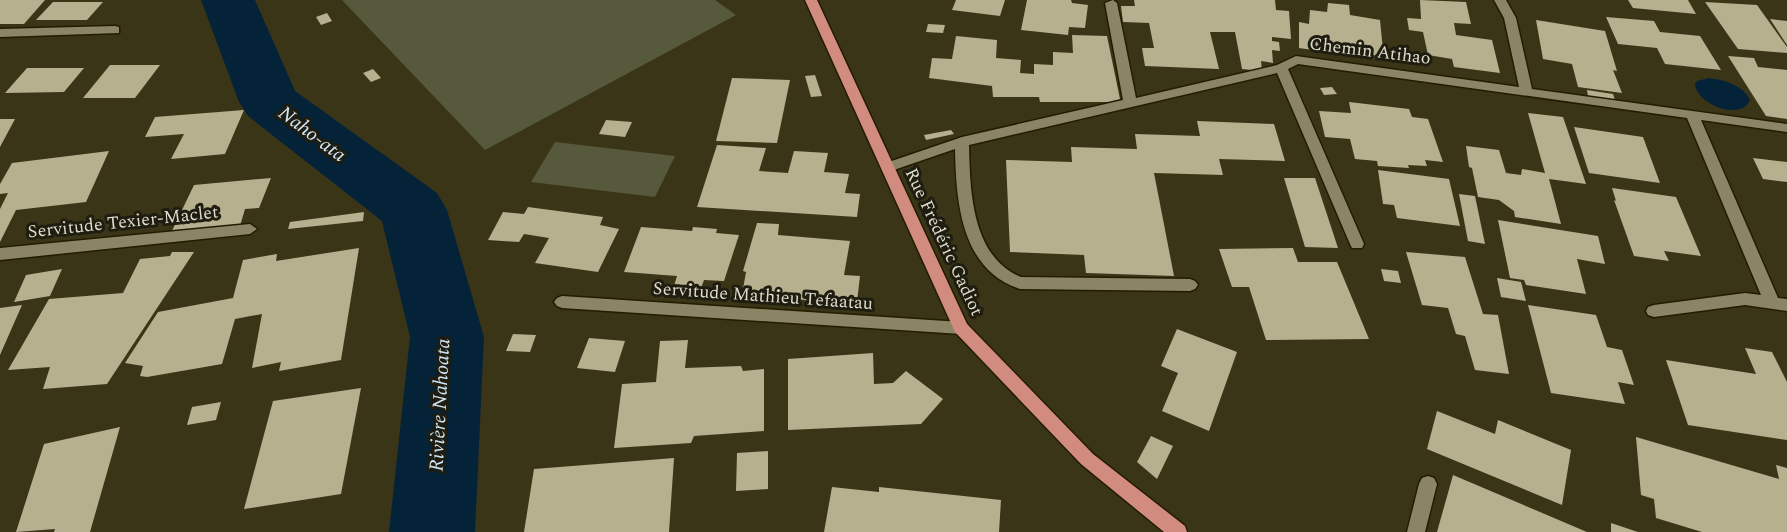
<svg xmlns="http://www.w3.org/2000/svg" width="1787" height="532" viewBox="0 0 1787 532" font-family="Spectral,serif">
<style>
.green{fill:#56593b}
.water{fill:#042339}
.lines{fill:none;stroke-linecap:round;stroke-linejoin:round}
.river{fill:#042339;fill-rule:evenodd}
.building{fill:#b6b08f}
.minor-casing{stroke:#221c01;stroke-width:3}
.major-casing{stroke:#221c01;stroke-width:3}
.minor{fill:#8b8565;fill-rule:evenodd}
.major{fill:#d18b7f;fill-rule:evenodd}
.labels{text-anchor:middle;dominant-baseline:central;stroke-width:6;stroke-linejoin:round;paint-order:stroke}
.street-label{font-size:18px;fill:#dfdccb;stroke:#1f1d10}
.water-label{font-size:20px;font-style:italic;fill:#cfe5f7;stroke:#1f1d10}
</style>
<rect width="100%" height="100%" fill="#3b3518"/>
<g class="green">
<path d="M342 0H715L736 15 485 150Z"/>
<path d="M555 142 675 156 655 197 531 182Z"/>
</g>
<path class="water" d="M1709 78C1725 80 1743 85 1750 100 1741 122 1696 104 1695 84L1697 81Z"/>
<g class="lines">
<path class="river" d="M201 0H255L295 91 437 193 447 210 484 337 475 532H389L410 337 382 221 248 116 239 102Z"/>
</g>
<g class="building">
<path d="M0 0H45L24 24H0Z"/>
<path d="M956 0H1005L1000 16 952 10Z"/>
<path d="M1027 0H1071L1072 3 1088 5 1085 28 1069 27 1068 35 1021 30Z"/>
<path d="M1134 0H1275L1276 10 1289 11 1291 39 1272 37V41L1279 42 1280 51 1272 50 1273 63 1261 61 1262 71 1242 69 1235 32H1210L1219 69 1145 66 1142 48H1154L1149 23 1123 22 1121 6H1135Z"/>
<path d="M1420 0 1466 2 1471 24 1454 23 1456 35 1492 40 1500 73 1454 67 1452 59 1428 55 1423 32 1409 30 1407 18 1421 19Z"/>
<path d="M1628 0H1688L1696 14 1633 8Z"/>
<path d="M53 2H103L87 20H36Z"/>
<path d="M1705 2 1757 5 1787 47V53L1738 49Z"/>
<path d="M1328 3 1349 5 1350 15 1380 20 1384 60 1299 48V22L1309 24 1310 10 1327 12Z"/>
<path d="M327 13 332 21 321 25 316 17Z"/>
<path d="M1606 17 1654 21 1660 32 1700 36 1721 70 1665 64 1657 48 1618 44Z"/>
<path d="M1770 19 1787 21V45Z"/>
<path d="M1536 20 1605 31 1617 71 1613 70 1622 93 1578 87 1572 64 1543 59Z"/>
<path d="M928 24 945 25 943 33 926 32Z"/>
<path d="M1072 35 1107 36 1120 99 1117 102H1040L1039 97H993L992 86 929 78 932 58 952 59 956 36 997 40 996 58 1021 60 1020 73 1034 74V64L1053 65V52L1073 53Z"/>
<path d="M1728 56 1754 58 1758 67 1787 70V119L1766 116Z"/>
<path d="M110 65H160L135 98H83Z"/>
<path d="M27 68H84L64 92 5 93Z"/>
<path d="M373 69 381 78 371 82 363 73Z"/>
<path d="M815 75 822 96 811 97 805 76Z"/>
<path d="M732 78 790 80 777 143 716 141Z"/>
<path d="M1332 87 1337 94 1324 95 1320 88Z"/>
<path d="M1587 90 1613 94 1615 100 1588 96Z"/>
<path d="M1349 102 1409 109 1412 117 1428 119 1443 162 1425 160 1427 166 1408 165 1409 168 1378 166 1377 161 1355 159 1350 139 1325 137 1319 111 1351 113Z"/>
<path d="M244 110 225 154 171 159 184 134 145 137 155 117Z"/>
<path d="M1528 113 1563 117 1586 184 1549 179 1561 224 1515 217 1514 211 1499 200 1478 197 1472 168 1469 167 1466 146 1499 150 1506 173 1521 175 1522 169 1545 173Z"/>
<path d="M0 119H15L0 147Z"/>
<path d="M606 120 632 122 625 137 599 134Z"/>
<path d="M1197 121 1274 124 1285 161 1219 159 1223 175 1154 173 1174 276 1086 273 1084 255 1010 252 1006 160 1072 162 1071 147 1137 149 1135 134 1200 136Z"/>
<path d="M1574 127 1643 137 1660 183 1589 173Z"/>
<path d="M951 130 954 134 926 140 924 135Z"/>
<path d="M717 145 766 148 759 171 788 173 794 151 828 153 824 172 849 174 845 193 860 194 857 217 697 207Z"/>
<path d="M109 151 86 202 16 210 0 242V209L8 193 0 194V184L12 163Z"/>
<path d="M1753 158 1787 162V182L1763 179Z"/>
<path d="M1378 170 1449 179 1460 226 1397 218 1394 205 1383 204Z"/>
<path d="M271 178 259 208 245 209 240 226 171 233 194 185Z"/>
<path d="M1284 178H1315L1338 248 1305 247Z"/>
<path d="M1612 188 1676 197 1701 256 1664 251 1669 261 1634 256 1614 200 1616 201Z"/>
<path d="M1459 194 1475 196 1485 244 1468 241Z"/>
<path d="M528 207 603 217 600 225 619 229 598 272 535 263 549 238 524 234 519 242 488 240 503 212 524 214Z"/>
<path d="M364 212 363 221 288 229 290 222Z"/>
<path d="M1498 220 1598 236 1605 264 1577 259 1586 294 1526 285 1524 280 1510 278Z"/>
<path d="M757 223 779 224 778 235 850 241 844 275 860 276 857 302 838 301V303L762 296V291L743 289 746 272 743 271Z"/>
<path d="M641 227 692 231 693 227 717 229 716 233 739 235 724 281 704 280 701 288 674 286 677 276 624 272Z"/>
<path d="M359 248 341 360 279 371 281 362 252 368 262 314 235 319 222 364 147 377 140 376 143 366 125 363 158 312 233 298 243 260 277 254 276 261Z"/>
<path d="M1293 248 1298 262H1337L1369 339 1266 340 1249 287H1232L1219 249Z"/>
<path d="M172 252H194L107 384 43 389 50 367 8 370 49 299 123 293 140 259 170 256Z"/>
<path d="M1406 252 1465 257 1483 314 1498 315 1509 374 1475 370 1465 336 1456 334 1448 308 1422 305Z"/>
<path d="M62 269 50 296 14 302 26 275Z"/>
<path d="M1381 269 1398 271 1401 283 1384 281Z"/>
<path d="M1497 278 1521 282 1526 301 1501 297Z"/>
<path d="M22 305 0 355V308Z"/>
<path d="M1528 305 1596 315 1607 347 1622 350 1634 385 1618 382 1625 404 1551 393Z"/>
<path d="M1177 329 1237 352 1209 431 1162 411 1178 373 1161 366Z"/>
<path d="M513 334 536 335 530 352 506 351Z"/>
<path d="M589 338 625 341 615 372 577 368Z"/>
<path d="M688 340 685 368 741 366 743 371 764 369V431L694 436 691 443 614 448 622 384 656 382 660 341Z"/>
<path d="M1745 348 1772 352 1787 382V440L1688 425 1666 360 1756 374Z"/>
<path d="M873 353 874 384 893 383 906 371 943 399 921 424 788 430V359Z"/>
<path d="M361 388 341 494 244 509 273 401Z"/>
<path d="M221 402 216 420 187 425 192 407Z"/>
<path d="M1437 411 1495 434 1498 420 1571 450 1562 505 1427 449Z"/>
<path d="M120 427 90 532H54L55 529 16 532 44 444Z"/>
<path d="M1151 436 1173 446 1157 479 1137 462Z"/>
<path d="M1636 437 1779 479 1776 465 1787 468V532H1702L1656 518 1654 499 1641 495Z"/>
<path d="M768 451V489L736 491 737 453Z"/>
<path d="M674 458 669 532H524L534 469Z"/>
<path d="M1453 475 1587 532H1437Z"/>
<path d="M832 487 879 492V487L1001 500 999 532H824Z"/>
<path d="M1611 523 1638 532H1611Z"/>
</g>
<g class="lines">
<defs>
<g id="minor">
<path d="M1113 0 1117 3 1136 98 1277 65 1296 56 1519 87 1504 18 1494 0H1506L1516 18 1532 89 1787 124V132L1701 120 1778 298 1787 299V311L1745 305 1654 317 1648 315 1646 311 1648 307 1654 305 1745 293 1761 295 1687 118 1298 64 1288 69 1364 244 1362 248H1352L1350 244 1277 73 969 145C970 192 972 257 1021 277L1190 279 1195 281 1198 285 1195 289 1190 291 1020 289C961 270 956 202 955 149L888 172 881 167 883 164 962 137 1123 100 1105 3Z"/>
<path d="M115 26 119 27V33L0 37V29Z"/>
<path d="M250 224 257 229 250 234 0 260V248Z"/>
<path d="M562 296 961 322 967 324 969 328 967 332 961 334 562 308 557 306 554 302 557 298Z"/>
<path d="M1428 476 1434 478 1437 484 1425 532H1407L1419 484 1422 478Z"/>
</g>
<path id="major" d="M805 0H817L967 324 1093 454 1185 526 1187 532H1164L1081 464 955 332Z"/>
</defs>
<use href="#minor" class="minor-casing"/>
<use href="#major" class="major-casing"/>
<use href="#minor" class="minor"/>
<use href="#major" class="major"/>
</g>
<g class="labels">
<g class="street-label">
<text transform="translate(1370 51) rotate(7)">Chemin Atihao</text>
<text transform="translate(123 222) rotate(-6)">Servitude Texier-Maclet</text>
<text transform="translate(944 242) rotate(65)">Rue Frédéric Gadiot</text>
<text transform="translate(763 296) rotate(4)">Servitude Mathieu Tefaatau</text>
</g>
<g class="water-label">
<text transform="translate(312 134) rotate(37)">Naho-ata</text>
<text transform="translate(440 405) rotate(-87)">Rivière Nahoata</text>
</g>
</g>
</svg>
